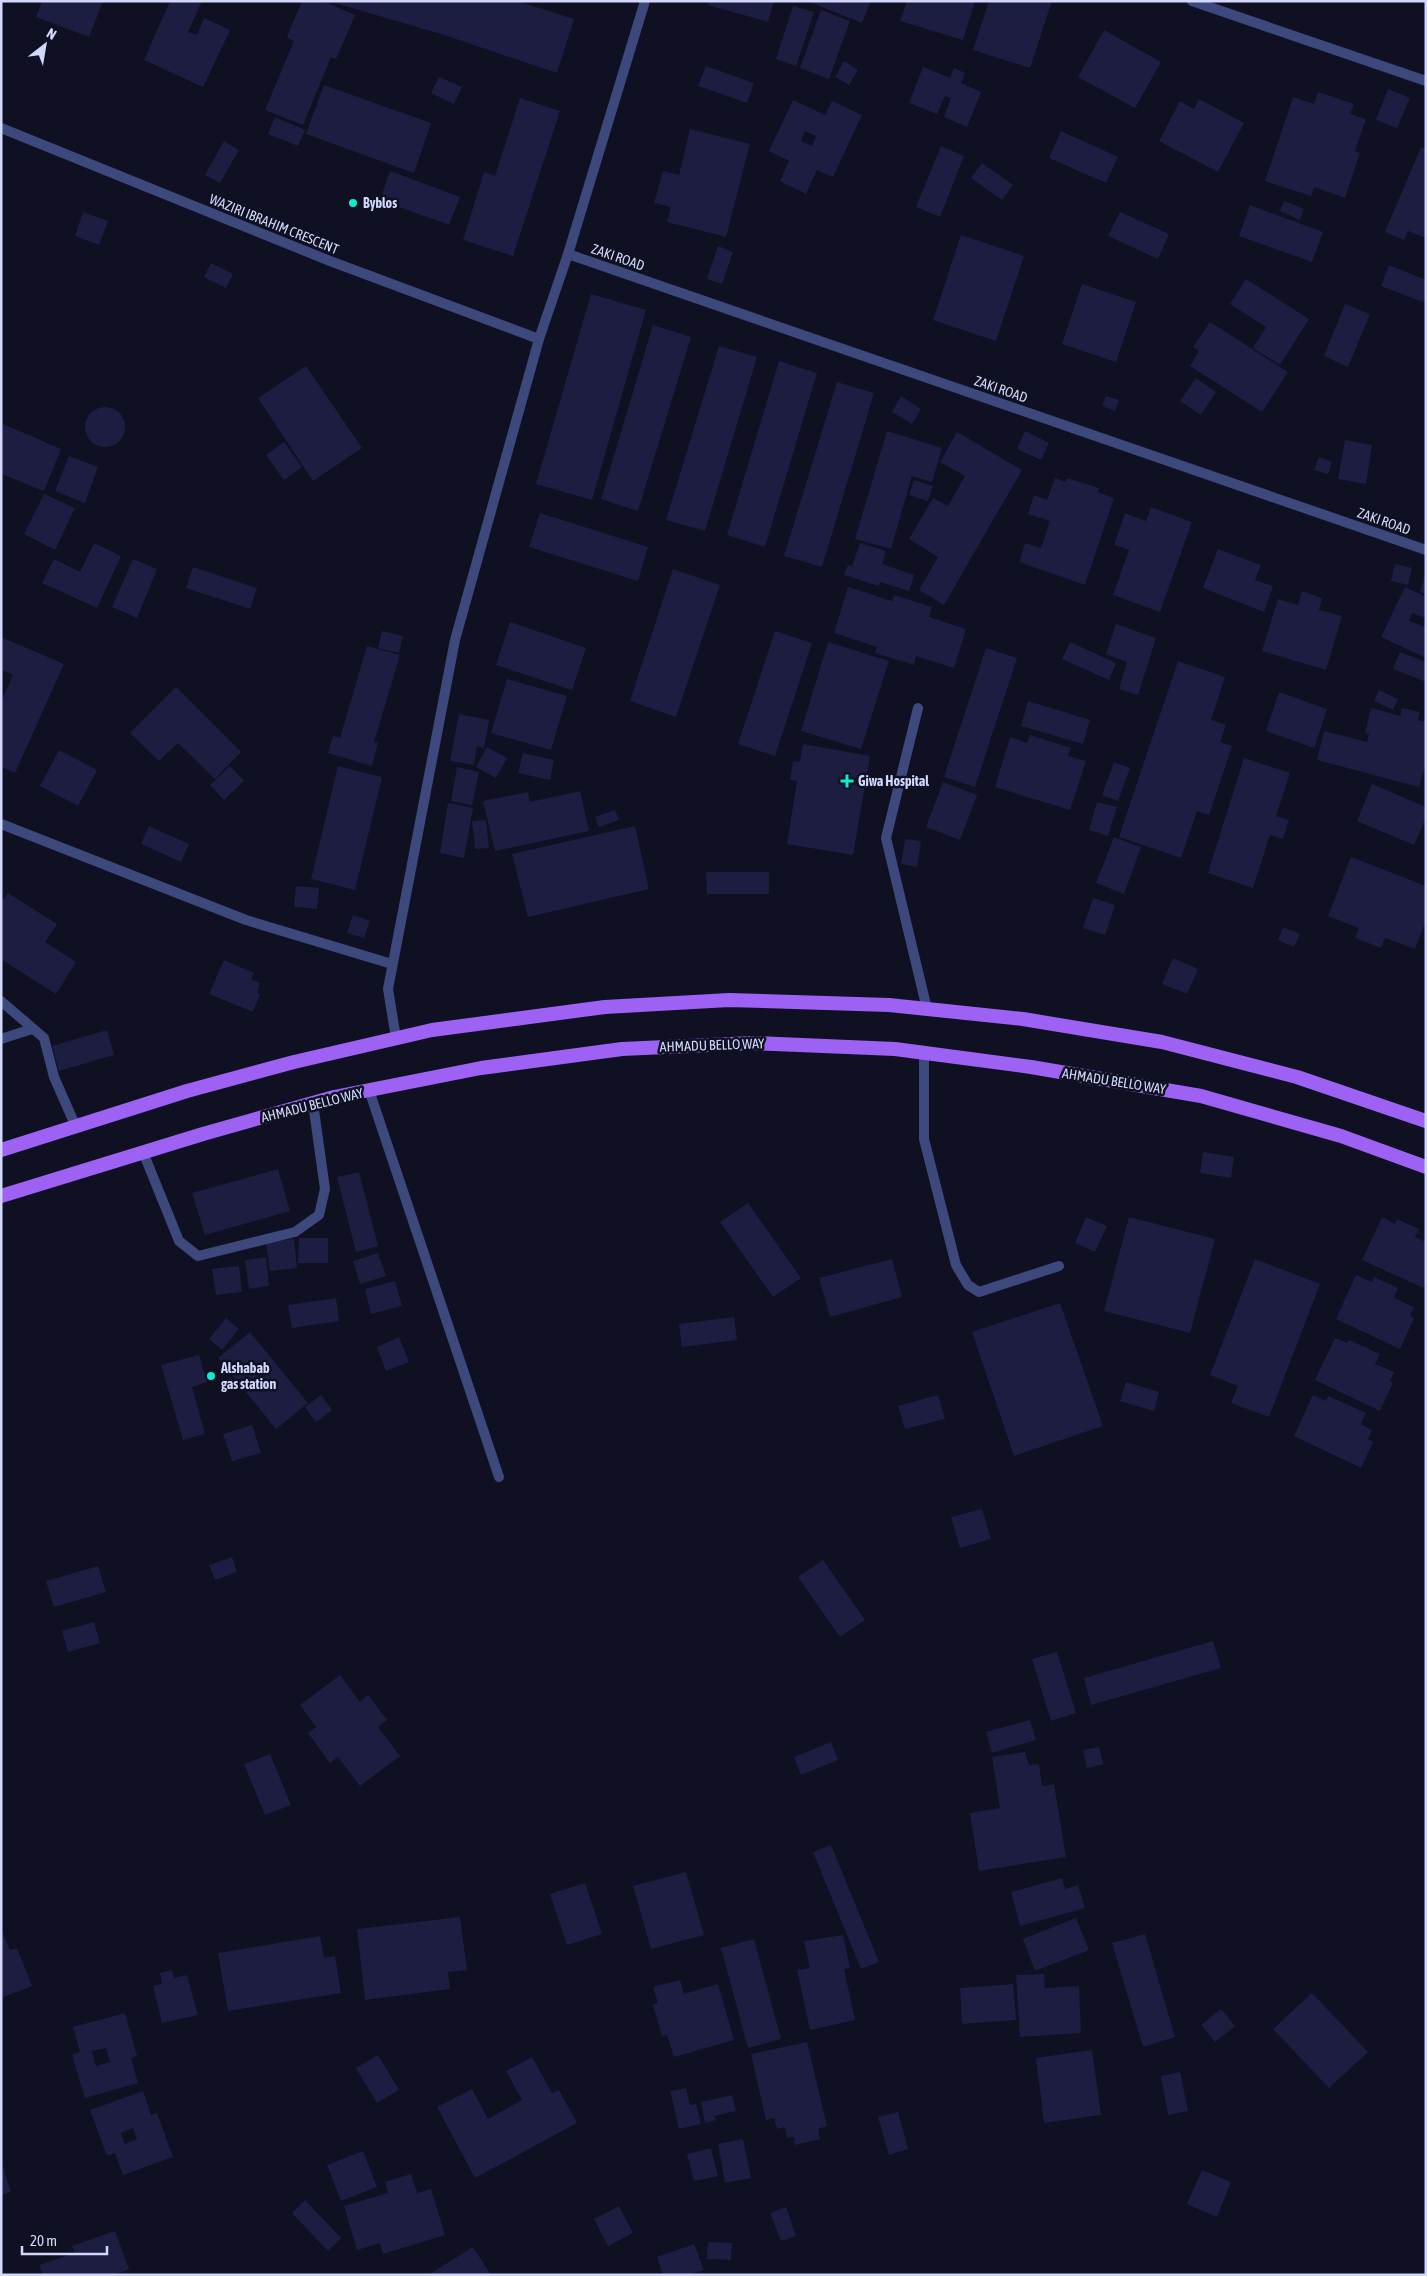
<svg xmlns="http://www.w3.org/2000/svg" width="1427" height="2276" viewBox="0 0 1427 2276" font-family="'Asap Condensed',sans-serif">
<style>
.building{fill:#1c1d41;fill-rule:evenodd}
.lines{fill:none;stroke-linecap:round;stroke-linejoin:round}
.service{stroke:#3d497d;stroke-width:10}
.minor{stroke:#3d497d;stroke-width:10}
.primary{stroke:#9d61f4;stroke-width:14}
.poi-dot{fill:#10ebd0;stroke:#0f1021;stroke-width:2}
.labels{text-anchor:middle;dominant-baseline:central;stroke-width:5;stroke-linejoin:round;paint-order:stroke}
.poi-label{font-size:14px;font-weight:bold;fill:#d2d7fc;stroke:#0f1021;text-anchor:start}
.street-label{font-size:14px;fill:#d2d7fc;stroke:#0f1021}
</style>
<rect width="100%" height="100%" fill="#0f1021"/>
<g class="building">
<path d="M42 1H103L89 37 36 17Z"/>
<path d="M170 1H202L188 32 197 35 204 18 230 30 203 87 144 60Z"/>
<path d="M302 1H323L355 15 336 59 331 57 303 125 265 110 294 41 287 37Z"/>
<path d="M328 1H517L574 19 557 73 441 34Z"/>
<path d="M709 1H774L768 22 708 5Z"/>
<path d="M807 1H867L870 3 862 23Z"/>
<path d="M907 1H975L963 40 900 21Z"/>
<path d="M989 1H1052L1030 68 973 50Z"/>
<path d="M793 6 814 12 796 66 776 59Z"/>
<path d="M821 10 850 21 829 79 800 68Z"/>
<path d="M1104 30 1161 62 1135 108 1078 77Z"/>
<path d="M844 61 858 70 849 85 835 77Z"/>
<path d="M706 66 754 83 747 103 698 86Z"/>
<path d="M923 67 950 78 954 68 965 73 961 83 981 92 967 127 944 117 951 98 945 96 937 114 909 103Z"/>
<path d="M439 77 462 87 454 104 431 93Z"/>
<path d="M324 85 431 123 414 173 306 134Z"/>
<path d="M1388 89 1410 98 1397 128 1376 120Z"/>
<path d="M1318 92 1354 104 1350 114 1366 119 1355 151 1360 153 1345 198 1314 187 1311 196 1265 181 1293 97 1314 104Z"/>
<path d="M520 98 560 111 513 256 463 240 484 172 495 176Z"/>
<path d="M1199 99 1244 123 1218 172 1159 141 1180 101 1194 109Z"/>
<path d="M793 100 825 115 832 101 862 115 833 177 817 170 806 194 780 181 789 161 769 151ZM805 131 816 136 812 146 801 141Z"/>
<path d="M275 117 305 130 298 146 268 134Z"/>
<path d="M690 129 750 144 726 237 667 222 671 207 654 203 663 171 679 175Z"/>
<path d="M1061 131 1118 157 1106 183 1049 158Z"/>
<path d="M224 141 239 150 220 183 205 175Z"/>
<path d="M941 146 964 156 940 217 916 207Z"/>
<path d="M1421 147 1426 149V238L1408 231 1404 240 1385 232Z"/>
<path d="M982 163 1013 185 1002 200 971 178Z"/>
<path d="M390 171 460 197 449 225 380 200Z"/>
<path d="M1284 201 1304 209 1300 220 1280 211Z"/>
<path d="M1250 205 1323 232 1312 262 1239 236Z"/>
<path d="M83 212 108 221 99 245 75 236Z"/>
<path d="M1120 212 1169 234 1158 259 1108 236Z"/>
<path d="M961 235 1024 256 996 341 933 320Z"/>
<path d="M718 246 733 252 722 284 707 279Z"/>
<path d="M211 263 233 274 226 288 204 277Z"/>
<path d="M1389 265 1426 280V296L1423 302 1381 286Z"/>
<path d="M1246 279 1309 319 1280 365 1253 348 1266 327 1230 304Z"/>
<path d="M1082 284 1136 302 1116 362 1062 344Z"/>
<path d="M591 294 646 310 592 500 536 484Z"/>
<path d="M1345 304 1370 314 1348 367 1324 356Z"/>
<path d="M1210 322 1288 372 1262 412 1190 366 1199 351 1193 347Z"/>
<path d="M653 325 691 337 638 511 601 499Z"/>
<path d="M719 346 757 357 705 531 666 520Z"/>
<path d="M779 361 817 373 765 547 727 535Z"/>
<path d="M306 366 362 448 313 481 258 398Z"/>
<path d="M1196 378 1216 392 1201 415 1180 401Z"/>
<path d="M837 382 874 393 822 567 784 556Z"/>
<path d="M901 396 921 409 912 424 892 412Z"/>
<path d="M1106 396 1119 400 1115 411 1102 406Z"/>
<circle cx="105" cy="427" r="20"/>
<path d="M1 423 61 449 44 491 1 474Z"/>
<path d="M887 431 942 448 932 482 912 476 891 549 855 539Z"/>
<path d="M1025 431 1049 443 1041 460 1017 449Z"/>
<path d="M957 432 1022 470 944 605 919 590 938 557 909 539 933 498 948 506 965 476 940 462Z"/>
<path d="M1345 440 1372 445 1366 484 1338 479Z"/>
<path d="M284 442 302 467 284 480 266 455Z"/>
<path d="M69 456 98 467 85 503 55 491Z"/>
<path d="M1319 457 1332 462 1328 474 1314 470Z"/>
<path d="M1055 478 1066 482 1067 478 1099 488 1098 492 1114 498 1085 585 1019 562 1025 543 1041 548 1050 521 1028 514 1034 495 1047 500Z"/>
<path d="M914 480 933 486 928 501 909 495Z"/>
<path d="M44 494 75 508 55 550 24 534Z"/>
<path d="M1151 507 1192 522 1160 612 1113 595 1129 550 1114 545 1125 513 1146 521Z"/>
<path d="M540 513 648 547 638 581 529 547Z"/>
<path d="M94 543 121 556 97 608 42 583 54 559 80 572Z"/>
<path d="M860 543 886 551 882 564 914 575 909 591 880 582 879 586 844 575 848 565 852 566Z"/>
<path d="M1218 549 1261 565 1255 580 1273 586 1264 612 1203 588Z"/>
<path d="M133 559 157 569 137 618 112 607Z"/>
<path d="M1395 564 1412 568 1408 585 1391 581Z"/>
<path d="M193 567 257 588 250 609 186 588Z"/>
<path d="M673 569 720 585 676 717 630 701Z"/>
<path d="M1425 573H1426V594L1420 592Z"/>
<path d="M848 587 892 601 894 595 932 607 929 617 966 629 954 668 916 656 914 665 875 653 877 647 834 633Z"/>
<path d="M1405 587 1426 597V618L1412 613 1409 621 1426 627V658L1381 637Z"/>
<path d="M1302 591 1322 598 1319 610 1342 616 1326 670 1262 651 1278 599 1298 605Z"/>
<path d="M510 622 586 648 572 690 496 665Z"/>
<path d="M1116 624 1156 638 1138 695 1119 689 1127 662 1106 654Z"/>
<path d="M382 631 403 636 399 653 378 648Z"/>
<path d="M775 631 812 643 775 756 738 744Z"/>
<path d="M1 637 64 664 15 773 1 767V702L13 675 1 670Z"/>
<path d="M828 642 889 661 861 749 801 731Z"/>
<path d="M1070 642 1116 663 1109 680 1062 659Z"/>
<path d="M367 646 400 655 374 742 378 743 372 766 328 753 333 736 340 738Z"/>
<path d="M986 648 1017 658 975 787 944 777Z"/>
<path d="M1400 652 1426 662V682L1393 669Z"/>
<path d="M1178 661 1225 677 1211 720 1226 725 1220 742 1232 746 1209 815 1197 811 1181 858 1119 837Z"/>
<path d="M507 679 567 696 551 750 491 733Z"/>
<path d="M176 687 241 752 215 779 178 743 159 761 130 733Z"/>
<path d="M1379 690 1398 699 1393 710 1374 701Z"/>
<path d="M1279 692 1327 709 1314 748 1266 731Z"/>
<path d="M1028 701 1090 720 1083 744 1021 726Z"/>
<path d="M1371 708 1400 716 1402 708 1420 712 1418 720 1426 722V762L1419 787 1317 760 1324 731 1367 742 1369 734 1365 733Z"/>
<path d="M459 714 489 720 484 748 477 746 474 765 450 761Z"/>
<path d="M1030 735 1071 748 1068 756 1086 761 1070 810 995 787 1010 737 1027 743Z"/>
<path d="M803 744 870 756 853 855 787 844 797 781 790 780 793 761 800 762Z"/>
<path d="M487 747 507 758 496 778 476 767Z"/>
<path d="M59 750 97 770 78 806 40 786Z"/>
<path d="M523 753 554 760 550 780 518 773Z"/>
<path d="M1244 758 1290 773 1276 816 1289 820 1283 839 1270 835 1253 888 1208 873Z"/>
<path d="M1114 762 1130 768 1118 801 1102 795Z"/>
<path d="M230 766 244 781 224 800 210 785Z"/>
<path d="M338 766 382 777 355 890 311 879Z"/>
<path d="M457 767 479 772 472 805 451 801Z"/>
<path d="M943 782 977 795 960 840 926 827Z"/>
<path d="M1372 784 1426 807V817L1414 845 1357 821Z"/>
<path d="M580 791 589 831 495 851 483 801 528 792 530 802Z"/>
<path d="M1097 802 1117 807 1108 836 1089 830Z"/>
<path d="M448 803 473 808 464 858 440 853Z"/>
<path d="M615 810 619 820 599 827 595 817Z"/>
<path d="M486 820 489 848 475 849 472 821Z"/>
<path d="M149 826 189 844 181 862 141 844Z"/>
<path d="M635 826 649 889 528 917 512 854Z"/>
<path d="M1114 837 1141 847 1124 894 1096 883Z"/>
<path d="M905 839 921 841 917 867 901 864Z"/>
<path d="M1351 857 1426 886V920L1415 949 1385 938 1381 948 1355 938 1359 928 1328 916Z"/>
<path d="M706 872H769V894H707Z"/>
<path d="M296 886 319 888 317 909 294 907Z"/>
<path d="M8 893 57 924 45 942 76 962 56 994 1 959V903Z"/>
<path d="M1093 898 1115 905 1105 935 1083 928Z"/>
<path d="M353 915 370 921 364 938 347 933Z"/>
<path d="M1283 927 1300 934 1294 947 1278 940Z"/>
<path d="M1173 958 1198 969 1187 994 1162 984Z"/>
<path d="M224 960 254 973 251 979 260 983 257 993 260 994 253 1012 209 994Z"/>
<path d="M107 1030 114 1055 59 1071 52 1046Z"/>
<path d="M1203 1152 1234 1157 1231 1178 1200 1173Z"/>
<path d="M278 1169 290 1211 205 1235 192 1193Z"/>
<path d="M359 1172 378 1246 356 1252 337 1177Z"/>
<path d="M748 1203 801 1278 773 1297 720 1222Z"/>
<path d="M1086 1217 1107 1226 1095 1252 1075 1243Z"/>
<path d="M1129 1217 1215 1239 1190 1333 1104 1311Z"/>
<path d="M1382 1217 1395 1224 1397 1219 1419 1229 1415 1237 1426 1242V1282L1423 1288 1362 1260Z"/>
<path d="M299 1238H328V1263H298Z"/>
<path d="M294 1239 297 1268 270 1271 266 1242Z"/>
<path d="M378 1253 386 1276 360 1284 353 1261Z"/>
<path d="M266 1257 269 1286 249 1289 245 1260Z"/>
<path d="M892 1259 902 1297 830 1317 819 1278Z"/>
<path d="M1255 1259 1320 1284 1269 1417 1231 1403 1238 1386 1210 1375Z"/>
<path d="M239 1266 242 1292 216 1295 212 1269Z"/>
<path d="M1356 1275 1372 1282 1374 1277 1398 1288 1394 1298 1414 1307 1410 1316 1414 1318 1400 1349 1336 1319Z"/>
<path d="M395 1281 402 1306 371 1314 365 1289Z"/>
<path d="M336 1298 339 1321 292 1328 288 1305Z"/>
<path d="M1060 1303 1103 1426 1014 1456 972 1332Z"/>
<path d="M734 1317 737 1340 682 1347 679 1324Z"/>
<path d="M226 1318 239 1329 222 1350 209 1339Z"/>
<path d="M250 1332 308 1403 276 1429 218 1358Z"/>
<path d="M399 1337 409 1362 386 1371 377 1347Z"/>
<path d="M1335 1338 1347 1343 1349 1340 1380 1354 1375 1364 1394 1372 1390 1381 1393 1383 1380 1411 1315 1380Z"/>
<path d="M199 1355 207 1382 192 1387 205 1434 183 1440 161 1365Z"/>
<path d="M1126 1382 1159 1392 1154 1411 1120 1401Z"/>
<path d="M321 1395 332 1410 316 1422 305 1407Z"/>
<path d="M938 1395 945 1419 905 1429 898 1406Z"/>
<path d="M1313 1395 1326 1401 1328 1396 1366 1413 1361 1424 1372 1430 1368 1439 1373 1442 1361 1468 1294 1436Z"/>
<path d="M252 1425 261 1453 232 1461 223 1434Z"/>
<path d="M982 1509 991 1539 960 1548 951 1517Z"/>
<path d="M232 1557 237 1572 215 1580 209 1565Z"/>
<path d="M823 1560 865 1620 840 1637 798 1577Z"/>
<path d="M98 1566 106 1592 54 1607 46 1581Z"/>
<path d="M94 1622 100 1643 68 1652 62 1631Z"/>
<path d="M1213 1641 1221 1668 1091 1705 1084 1678Z"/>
<path d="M1057 1652 1076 1713 1051 1721 1032 1659Z"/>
<path d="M340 1675 360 1702 368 1695 387 1720 378 1727 400 1756 360 1786 338 1757 330 1763 308 1733 316 1727 300 1705Z"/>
<path d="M1030 1720 1036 1740 992 1753 986 1732Z"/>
<path d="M831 1742 838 1760 801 1775 794 1757Z"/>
<path d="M1099 1747 1103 1764 1087 1768 1083 1750Z"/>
<path d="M1025 1752 1029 1765 1039 1764 1042 1786 1054 1784 1066 1857 979 1871 970 1813 1000 1808 992 1757Z"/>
<path d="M270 1754 291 1805 265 1815 244 1764Z"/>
<path d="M831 1845 879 1962 861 1969 813 1852Z"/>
<path d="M686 1872 704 1935 651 1949 633 1886Z"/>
<path d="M1062 1878 1065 1889 1078 1885 1085 1908 1020 1926 1011 1892Z"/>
<path d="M585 1883 602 1934 567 1945 550 1894Z"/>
<path d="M460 1917 467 1970 448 1972 450 1989 365 2000 357 1929Z"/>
<path d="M1076 1918 1089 1950 1035 1971 1023 1939Z"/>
<path d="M1 1929 10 1950 17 1948 32 1986 1 1998Z"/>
<path d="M1145 1934 1175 2037 1143 2047 1112 1943Z"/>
<path d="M843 1935 850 1968 844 1969 855 2020 810 2030 797 1970 810 1968 804 1941Z"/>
<path d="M320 1936 324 1958 335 1956 341 1993 228 2011 218 1953Z"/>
<path d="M754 1939 781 2039 748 2048 721 1948Z"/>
<path d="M172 1970 174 1978 187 1975 198 2015 162 2023 153 1986 162 1984 160 1973Z"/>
<path d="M1044 1974 1045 1988 1079 1986 1081 2033 1020 2037 1016 1975Z"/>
<path d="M680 1980 684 1994 718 1984 734 2040 674 2057 667 2035 662 2036 653 2005 658 2003 653 1987Z"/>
<path d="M1013 1984 1016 2020 962 2024 960 1988Z"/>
<path d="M1312 1993 1368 2052 1329 2088 1273 2029Z"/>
<path d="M1221 2009 1235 2026 1215 2042 1201 2025Z"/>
<path d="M125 2013 137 2056 131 2058 138 2083 85 2098 72 2055 80 2052 73 2027ZM106 2048 110 2062 96 2066 92 2051Z"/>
<path d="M807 2042 827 2126 818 2129 820 2139 795 2145 794 2137 787 2138 785 2127 777 2129 774 2118 766 2120 751 2054Z"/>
<path d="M1092 2050 1101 2115 1044 2123 1036 2058Z"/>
<path d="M378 2055 399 2090 377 2103 356 2068Z"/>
<path d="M532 2057 552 2093 559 2090 577 2123 475 2178 437 2107 472 2089 488 2119 522 2100 506 2071Z"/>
<path d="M1180 2072 1188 2111 1168 2115 1161 2076Z"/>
<path d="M686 2088 690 2105 696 2104 701 2124 679 2129 670 2091Z"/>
<path d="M143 2091 151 2115 157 2113 173 2157 123 2175 115 2153 107 2156 90 2110ZM133 2128 137 2139 125 2144 121 2133Z"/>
<path d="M732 2095 736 2111 714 2116 716 2120 705 2123 701 2102Z"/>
<path d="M898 2112 908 2149 889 2155 878 2117Z"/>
<path d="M743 2139 751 2178 725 2183 718 2144Z"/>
<path d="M711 2148 718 2176 694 2181 687 2154Z"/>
<path d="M363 2151 377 2187 341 2201 327 2165Z"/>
<path d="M1 2161 11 2192 1 2195Z"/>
<path d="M1202 2170 1231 2182 1217 2217 1187 2204Z"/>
<path d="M411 2174 417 2193 431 2189 445 2235 383 2254 380 2243 357 2250 344 2206 388 2193 385 2182Z"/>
<path d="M305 2200 341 2238 328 2251 292 2213Z"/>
<path d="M619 2206 633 2233 608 2246 594 2219Z"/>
<path d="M786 2207 796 2236 781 2241 770 2213Z"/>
<path d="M115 2231 129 2269 114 2275H43L39 2265 75 2253 72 2246Z"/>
<path d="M708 2242 732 2243 731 2260 707 2259Z"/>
<path d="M694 2244 704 2270 689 2275H663L657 2257Z"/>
<path d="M473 2247 491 2275H428Z"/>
</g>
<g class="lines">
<g class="service">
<path d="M918 708 886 838 927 1009"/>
<path d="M1 1001 44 1038 54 1077 76 1127"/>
<path d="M1 1039 32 1029"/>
<path d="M924 1052V1139L956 1265 968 1285 979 1292 1059 1266"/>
<path d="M143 1152 179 1241 198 1256 295 1232 319 1215 325 1189 313 1103"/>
</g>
<g class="minor">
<path d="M1192 1 1426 81"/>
<path d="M1 128 330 261 539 339"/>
<path d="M568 254 1426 550"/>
<path d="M1 824 246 920 392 964"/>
<path d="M396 1038 388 989 455 640 539 339 568 254 645 1"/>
<path d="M369 1090 499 1477"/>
</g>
<g class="primary">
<path d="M1 1150 187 1091 294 1062 432 1030 605 1007 729 1000 889 1005 1023 1019 1162 1042 1297 1077 1426 1121"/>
<path d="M1 1196 203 1134 334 1097 481 1068 622 1049 753 1043 895 1049 1031 1067 1201 1096 1341 1136 1426 1167"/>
</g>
</g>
<g class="poi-dot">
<circle cx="353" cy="203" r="5"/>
<path d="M844.5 773.5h5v5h5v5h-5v5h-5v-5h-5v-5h5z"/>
<circle cx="211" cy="1376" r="5"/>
</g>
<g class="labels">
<g class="poi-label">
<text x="363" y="203">Byblos</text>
<text x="858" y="781">Giwa Hospital</text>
<text x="221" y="1368">Alshabab<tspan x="221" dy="16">gas station</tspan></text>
</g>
<g class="street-label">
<text transform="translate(274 224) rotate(22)">WAZIRI IBRAHIM CRESCENT</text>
<text transform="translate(618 257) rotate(19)">ZAKI ROAD</text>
<text transform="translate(1001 389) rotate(19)">ZAKI ROAD</text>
<text transform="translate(1384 521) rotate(19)">ZAKI ROAD</text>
<text transform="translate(712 1045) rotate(-2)">AHMADU BELLO WAY</text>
<text transform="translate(1114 1081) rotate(9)">AHMADU BELLO WAY</text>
<text transform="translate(312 1105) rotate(-14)">AHMADU BELLO WAY</text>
</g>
</g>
<rect width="1427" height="2276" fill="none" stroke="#d2d7fc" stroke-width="5"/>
<g transform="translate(45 45) rotate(31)" stroke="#0f1021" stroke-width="4" paint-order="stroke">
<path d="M0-4L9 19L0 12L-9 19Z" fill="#d2d7fc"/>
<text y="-8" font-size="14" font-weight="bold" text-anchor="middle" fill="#d2d7fc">N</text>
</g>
<path d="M22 2246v8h85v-8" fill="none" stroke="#d2d7fc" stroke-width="2.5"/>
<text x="30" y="2246" font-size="15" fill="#d2d7fc" stroke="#0f1021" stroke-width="4" paint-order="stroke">20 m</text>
</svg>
